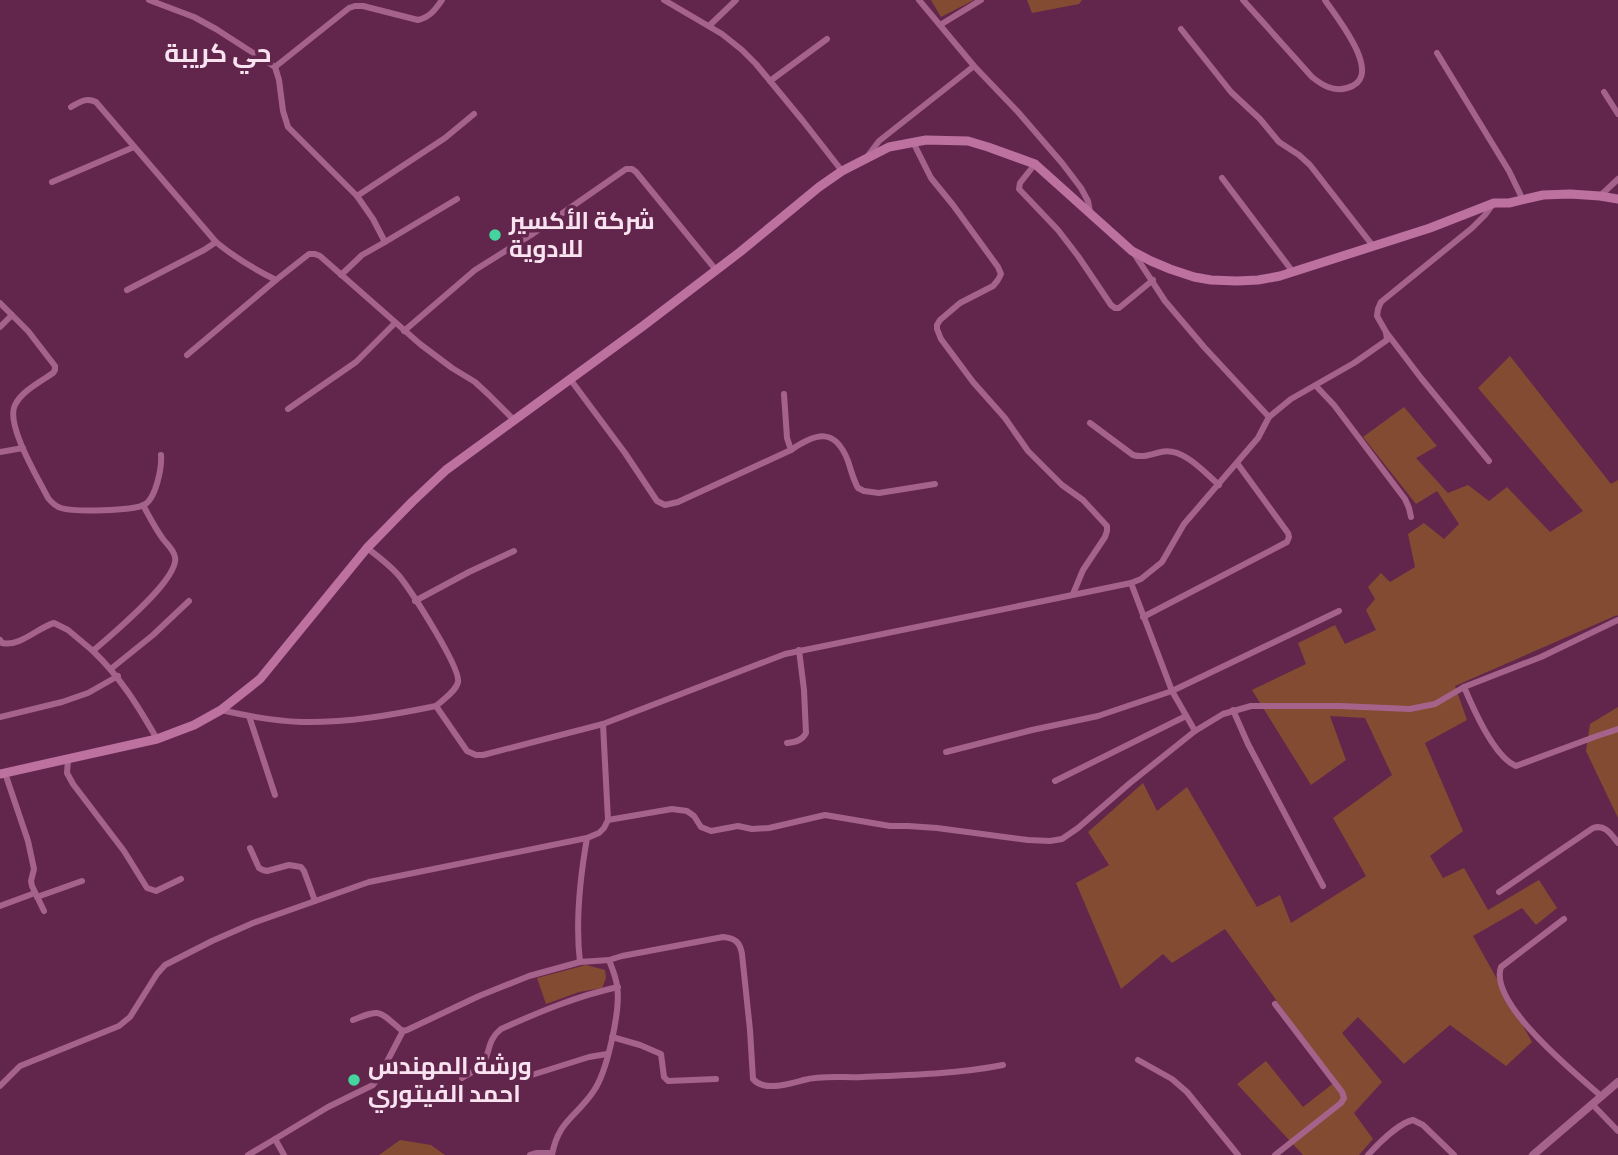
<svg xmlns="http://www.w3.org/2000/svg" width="1618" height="1155" viewBox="0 0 1618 1155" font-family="'Source Sans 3',Cairo,sans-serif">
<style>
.green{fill:#834b32}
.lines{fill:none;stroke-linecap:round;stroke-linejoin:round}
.minor{stroke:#a5638b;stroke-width:6}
.tertiary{stroke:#a5638b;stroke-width:8}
.secondary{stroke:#bd719f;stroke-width:9}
.poi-dot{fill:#46d49e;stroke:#62264c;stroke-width:2.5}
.labels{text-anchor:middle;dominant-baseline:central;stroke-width:7;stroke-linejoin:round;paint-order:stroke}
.poi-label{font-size:24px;font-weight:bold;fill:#fae3f0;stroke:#62264c;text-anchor:start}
.neighbourhood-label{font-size:26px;font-weight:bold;fill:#fae3f0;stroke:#62264c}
</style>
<rect width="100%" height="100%" fill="#62264c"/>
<g class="green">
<path d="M931 0H974L941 17Z"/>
<path d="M1027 0H1082L1079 4 1032 13Z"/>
<path d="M1510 356 1611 484 1618 480V616L1617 615 1455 686 1467 720 1425 743 1463 831 1430 856 1443 878 1464 868 1488 910 1539 880 1557 908 1536 925 1522 908 1473 936 1532 1042 1506 1066 1450 1025 1404 1064 1358 1017 1342 1033 1382 1082 1354 1113 1373 1139 1359 1155H1303L1237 1084 1266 1061 1303 1107 1335 1082 1225 929 1172 963 1163 954 1121 989 1076 883 1109 865 1088 832 1143 783 1157 811 1187 787 1257 907 1280 895 1291 923 1366 876 1333 818 1392 775 1365 718 1330 716 1346 760 1311 785 1252 690 1306 664 1298 643 1335 625 1345 644 1376 630 1366 610 1375 599 1368 587 1381 573 1390 582 1415 567 1408 534 1424 523 1444 539 1459 524 1437 491 1416 504 1363 437 1404 407 1437 446 1416 458 1448 493 1468 485 1489 501 1507 487 1550 532 1583 511 1478 388Z"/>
<path d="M1618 707V818L1586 751 1590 724Z"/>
<path d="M586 965 605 970 606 978 602 988 579 992 546 1004 537 978Z"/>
<path d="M400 1140 431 1145 445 1155H379Z"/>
</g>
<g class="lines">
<g class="minor">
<path d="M149 0 194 17 216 29 275 67 279 80 283 111 288 127 357 196 373 219 385 242 362 255 341 275"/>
<path d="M664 0 722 34 742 50 756 64 803 121 842 171"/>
<path d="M919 0 974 66 1018 112 1062 163 1081 188 1088 201 1090 212"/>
<path d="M1243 0 1312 77C1322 85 1333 92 1347 88 1387 78 1336 17 1325 0"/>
<path d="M940 25 981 0"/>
<path d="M709 26 736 0"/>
<path d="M1181 29 1231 92 1260 119 1279 142 1299 155 1310 165 1373 246"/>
<path d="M1437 53 1509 171 1523 200"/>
<path d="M275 67 349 8 355 6H363L418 20C430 17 435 10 442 0"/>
<path d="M770 81 827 39"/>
<path d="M1604 92 1618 114"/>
<path d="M71 107C80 102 86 97 96 102L216 242C234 257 254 269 276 280L309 254H315L320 256 420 344 452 368 475 382 489 395 514 420"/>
<path d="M913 142 931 178 953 205 998 267 1001 274 998 280 993 286 960 303 940 320 937 325V329L941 339 973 382 1005 418 1028 451 1062 485 1083 500 1107 526V531L1105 537 1083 570 1073 594"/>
<path d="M867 157 879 141 974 66"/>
<path d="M1035 164 1020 183 1019 189 1058 230 1078 256 1111 305 1115 308H1119L1153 280"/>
<path d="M1222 178 1293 272"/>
<path d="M52 182 134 147"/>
<path d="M357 196 445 138 474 114"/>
<path d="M1600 196 1618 179"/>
<path d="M385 242 457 199"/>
<path d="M1133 252 1165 301 1204 347 1269 417"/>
<path d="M127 290 204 250 216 242"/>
<path d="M0 303 28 331 55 366V370L53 373C40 382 22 391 15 405 5 424 39 480 48 498 52 503 55 506 61 508 74 512 132 511 144 505 156 499 162 467 161 455"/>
<path d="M0 327 12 315"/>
<path d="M404 331 475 270 531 235 626 169H632L636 172 716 270"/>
<path d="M187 355 276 280"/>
<path d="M570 379 625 453 657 501 665 505 678 502 791 450 787 438 784 394"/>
<path d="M1316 386 1334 405 1405 499 1409 508 1411 517"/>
<path d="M288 409 356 362 395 323"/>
<path d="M1090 423 1133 455C1144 458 1151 454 1161 452 1183 447 1204 472 1219 485"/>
<path d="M791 450C816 433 835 427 848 461 851 470 853 479 858 488L864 491 879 493 935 484"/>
<path d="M0 452 23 448"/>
<path d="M1489 461 1421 378 1386 332 1377 316 1378 309 1381 302 1472 228 1485 215 1493 204"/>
<path d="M143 505C149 516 155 528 163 539 167 544 174 550 175 557 180 579 110 636 93 651 121 678 138 706 157 739"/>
<path d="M367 548C379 557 391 566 400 577 411 591 461 668 458 682 456 691 443 700 436 706L467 751 476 755H483L603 724 785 654 1131 583 1141 579 1162 562 1184 524 1258 438 1269 417 1291 399 1354 363 1387 340 1386 332"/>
<path d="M1131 583 1172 691 1195 731 1223 714 1251 706H1339L1410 709 1435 704 1464 687 1541 657 1618 620"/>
<path d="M415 601 469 572 514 551"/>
<path d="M1143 617 1287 542 1289 537 1288 533 1237 463"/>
<path d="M0 640 2 643C20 647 37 628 54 623L68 630 93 651"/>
<path d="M112 668 153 635 189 601"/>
<path d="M1464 687C1473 708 1494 757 1516 766L1597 736 1618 729"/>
<path d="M221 710C247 716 275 721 301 722 347 723 392 715 436 706"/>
<path d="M1233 710 1248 744 1323 886"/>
<path d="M249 716 275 795"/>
<path d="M0 717 62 702 88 693 118 676"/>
<path d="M787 743C795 742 802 741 806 733L804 690 799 650"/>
<path d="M946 752 1032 730 1098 716 1172 691 1339 611"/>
<path d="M68 760 67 773 73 784 124 851 147 888 156 891 181 879"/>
<path d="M5 773 28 841 34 869 31 881 32 886 44 911"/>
<path d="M1055 781 1186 716"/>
<path d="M608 820 672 809 687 811 694 816 701 827 711 831 738 826 752 829 769 828 825 815 890 826H908L937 828 1028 840 1050 841 1062 839 1078 828 1130 783 1195 731"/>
<path d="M250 848 259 868 263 870 267 871 289 865 301 867 304 871 315 901"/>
<path d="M1499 892 1593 828C1605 824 1611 834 1618 843"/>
<path d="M37 897 82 881"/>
<path d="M0 906 35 893"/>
<path d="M1564 919 1501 967C1488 1003 1576 1074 1601 1096"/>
<path d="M609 960 622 956 723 937C735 938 740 942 742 954L750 1030 753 1079C764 1092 789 1084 804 1080 822 1075 844 1078 863 1077 910 1075 957 1074 1003 1065"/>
<path d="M353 1020C380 1009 378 1010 400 1029L403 1031 407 1030 479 996 529 976 580 962"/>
<path d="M612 1037 640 1045 661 1054 664 1077 668 1081 716 1079"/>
<path d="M1138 1060 1172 1079 1187 1092 1238 1155"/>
<path d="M462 1078C468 1074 478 1070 482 1065 491 1053 486 1041 501 1029 539 1012 577 996 618 987"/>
<path d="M509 1079H519L589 1057 607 1054"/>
<path d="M0 1086 20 1066 119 1026 130 1017 157 974 165 965 212 941 253 923 369 882 587 838 599 833 604 828 608 820 603 724"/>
<path d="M1592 1104 1618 1131"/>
<path d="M275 1139 328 1107 373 1085 379 1077 403 1031"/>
<path d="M248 1155 275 1139 284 1155"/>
<path d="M530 1155 537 1153H552"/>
<path d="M552 1155C558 1121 576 1117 593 1092 607 1073 621 1009 617 986 616 977 612 968 609 960L580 962C575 921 580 878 587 838"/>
<path d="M1275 1155 1341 1103 1344 1098 1342 1092 1275 1004"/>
<path d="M1368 1155C1378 1144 1399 1123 1413 1120L1423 1125 1454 1155"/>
</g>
<path class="tertiary" d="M1533 1155 1618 1082"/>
<path class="secondary" d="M0 774 157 739 194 725 221 710 260 679 367 548 412 502 446 470 643 326 740 252 819 187 842 171 889 147 926 140 968 141 988 147 1035 164 1132 251 1151 261 1170 269 1194 277 1211 280 1237 281 1258 280 1280 276 1430 228 1494 203H1509L1543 195 1570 194 1600 196 1618 199"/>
</g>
<g class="poi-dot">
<circle cx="495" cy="235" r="7"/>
<circle cx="354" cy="1080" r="7"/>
</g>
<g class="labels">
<g class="poi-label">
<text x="509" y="221">شركة الأكسير<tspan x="509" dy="28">للادوية</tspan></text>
<text x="368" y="1066">ورشة المهندس<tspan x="368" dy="28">احمد الفيتوري</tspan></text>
</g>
<g class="neighbourhood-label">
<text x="218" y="53">حي كريبة</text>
</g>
</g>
</svg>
